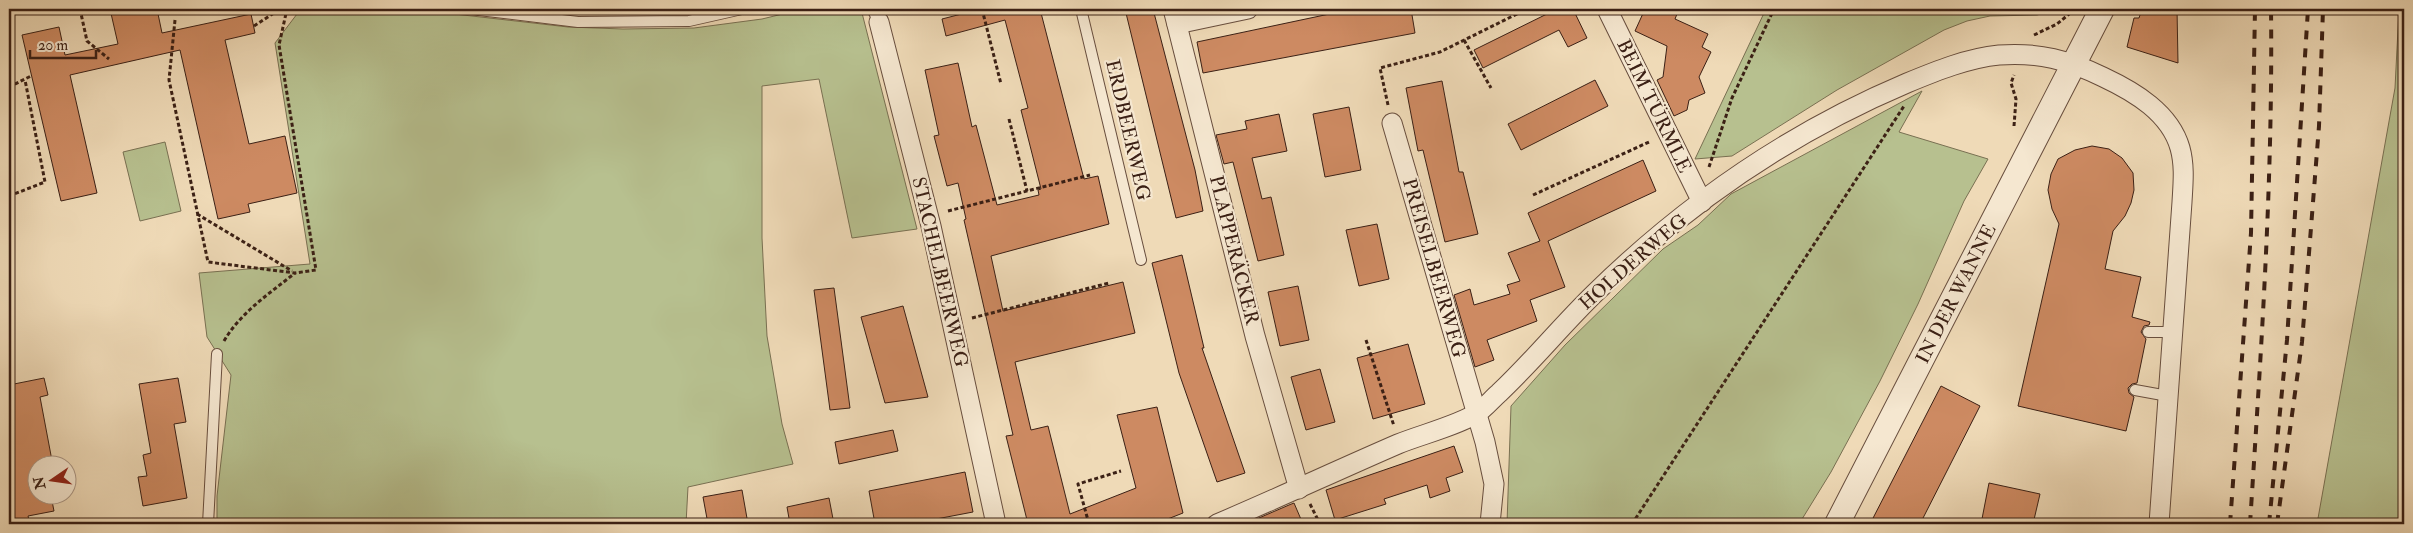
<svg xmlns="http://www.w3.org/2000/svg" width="2413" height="533" viewBox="0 0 2413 533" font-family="'IM FELL Double Pica',serif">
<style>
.green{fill:#b7c08f;stroke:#797052}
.building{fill:#cd8a62;stroke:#3b2015}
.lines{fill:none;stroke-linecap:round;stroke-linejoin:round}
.service-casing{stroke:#684e3e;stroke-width:12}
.minor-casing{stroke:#684e3e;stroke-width:21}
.tertiary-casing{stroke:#684e3e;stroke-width:26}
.path{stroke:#3b2015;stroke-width:3;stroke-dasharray:4 2.5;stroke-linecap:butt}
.service{stroke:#f5e7d0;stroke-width:10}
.minor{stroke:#f5e7d0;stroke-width:19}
.tertiary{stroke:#f5e7d0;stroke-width:24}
.rail{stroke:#3b2015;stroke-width:4;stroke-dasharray:9 9;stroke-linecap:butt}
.labels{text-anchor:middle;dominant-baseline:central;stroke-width:4.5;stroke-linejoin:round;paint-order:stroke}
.street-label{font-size:19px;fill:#3b2015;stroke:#f5e7d0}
</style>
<rect width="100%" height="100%" fill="#efdab7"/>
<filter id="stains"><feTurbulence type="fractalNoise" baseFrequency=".004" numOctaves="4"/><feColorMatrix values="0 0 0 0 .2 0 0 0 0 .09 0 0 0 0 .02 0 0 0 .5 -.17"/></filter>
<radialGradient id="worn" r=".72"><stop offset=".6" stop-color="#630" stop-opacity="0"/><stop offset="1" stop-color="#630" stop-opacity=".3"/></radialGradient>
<g class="green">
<path d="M803 9H861L917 229 852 238 819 79 762 86V238L767 336 782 424 793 464 688 487 686 524H217V496L231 375 207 337 199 273 310 264 275 43 297 14 395 10 437 12 568 27 623 29 694 28 762 19Z"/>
<path d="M1764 9H2060L2037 15 1990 16 1967 21 1944 30 1837 90 1732 156 1695 159 1765 11Z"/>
<path d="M2399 9H2404V524H2317L2395 88Z"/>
<path d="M1922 91 1899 132 1988 159 1964 201 1918 304 1880 381 1831 472 1799 524H1507L1511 406 1565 345 1663 249 1698 225 1731 194Z"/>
<path d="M165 142 181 211 140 221 123 152Z"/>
</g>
<g class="building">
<path d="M110 9H157L162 33 251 14 255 33 225 40 249 144 285 136 297 193 248 204 250 212 218 219 180 50 70 75 97 193 61 201 22 35 59 27 65 55 118 44Z"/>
<path d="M981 9H1040L1084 179 1098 176 1109 224 991 256 1003 311 1123 282 1135 333 1015 362 1031 430 1048 426 1070 514 1136 488 1117 415 1157 407 1183 513 1155 524H1028L1006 436 1013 435 964 220 966 219 958 183 947 186 934 136 939 135 925 70 958 63 972 127 976 125 997 205 1039 195 1038 190 1041 189 1021 110 1028 108 1005 20 946 36 942 19Z"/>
<path d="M1125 9H1153L1195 170 1203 211 1176 218Z"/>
<path d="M1353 9H1411L1415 33 1203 73 1197 42Z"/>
<path d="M1557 9H1573L1587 38 1568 47 1559 30 1483 68 1474 50Z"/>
<path d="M1645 9H1679L1675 19 1708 34 1702 47 1711 52 1699 77 1705 93 1689 100 1687 110 1674 116 1657 80 1663 77 1667 46 1635 31Z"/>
<path d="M2142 9H2177L2178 63 2127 47 2134 18H2139Z"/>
<path d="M1595 80 1608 106 1521 150 1508 124Z"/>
<path d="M1442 81 1459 172H1463L1478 234 1445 242 1423 150 1418 151 1406 88Z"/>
<path d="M1349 107 1361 170 1325 177 1313 114Z"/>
<path d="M1279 114 1287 151 1252 158 1262 199 1271 197 1284 255 1258 261 1233 162 1224 164 1216 135 1247 129 1245 121Z"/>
<path d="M2092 146 2109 149 2122 158 2133 173 2134 190 2131 203 2125 216 2113 231 2105 269 2141 277 2132 317 2150 322 2149 325 2144 326 2141 332 2146 339 2137 383 2132 384 2128 388 2129 393 2134 397 2126 431 2018 406 2059 224 2052 209 2048 190 2051 174 2058 159 2075 150Z"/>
<path d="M1643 160 1656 191 1548 241 1565 287 1530 300 1537 321 1487 340 1494 360 1475 367 1454 295 1470 289 1474 305 1510 294 1507 285 1520 281 1508 253 1540 241 1528 213Z"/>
<path d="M1377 224 1389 279 1359 286 1346 230Z"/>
<path d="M1182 255 1204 348H1202L1245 473 1217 482 1179 373 1152 263Z"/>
<path d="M1298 286 1309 340 1280 346 1268 292Z"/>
<path d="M834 288 850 408 830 410 814 290Z"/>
<path d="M903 306 928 397 885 403 861 317Z"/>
<path d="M1408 344 1425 404 1373 419 1357 358Z"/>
<path d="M1320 369 1335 422 1306 430 1291 377Z"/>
<path d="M44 378 48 395 40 397 53 466H38V496H51L54 511 28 516 30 524H9V385Z"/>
<path d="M178 378 186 422 174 424 187 498 143 506 138 477 147 476 143 455 151 453 139 384Z"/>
<path d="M1941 386 1980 406 1920 524H1870Z"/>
<path d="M893 430 898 451 839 464 835 442Z"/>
<path d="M1454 446 1463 472 1446 478 1450 491 1430 498 1427 485 1384 499 1386 504 1335 520 1326 490Z"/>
<path d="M965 472 973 512 910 524H875L869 491Z"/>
<path d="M1989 483 2040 494 2033 524H1981Z"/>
<path d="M742 490 748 524H708L703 497Z"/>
<path d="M829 498 834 524H790L787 507Z"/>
<path d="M1294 503 1303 524H1245L1289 505Z"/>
</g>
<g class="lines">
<defs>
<g id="service">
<path d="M470 9 578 22 689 21 742 9"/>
<path d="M872 9 879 22"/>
<path d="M1081 9 1141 260"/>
<path d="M2148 332H2173"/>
<path d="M2135 390 2168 396"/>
<path d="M208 524 217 354"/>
</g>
<g id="minor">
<path d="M1173 9 1255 336 1299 489"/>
<path d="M1607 9 1702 202"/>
<path d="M879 22 931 226 996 524"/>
<path d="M1177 24 1248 9"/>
<path d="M1392 123 1485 442 1494 484 1490 524"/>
<path d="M1217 524C1278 498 1338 470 1398 444 1420 435 1459 425 1477 413 1485 408 1492 399 1499 393 1533 361 1562 325 1595 293 1685 205 1791 132 1907 83 1936 71 1968 58 1999 55 2039 52 2068 60 2103 77 2135 92 2170 113 2180 148 2185 166 2183 184 2182 202L2159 524"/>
</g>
<path id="tertiary" d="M1837 524 2102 9"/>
</defs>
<use href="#service" class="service-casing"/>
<use href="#minor" class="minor-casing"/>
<use href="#tertiary" class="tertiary-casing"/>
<g class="path">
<path d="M80 9 87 41 109 59"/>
<path d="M982 9 1001 84"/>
<path d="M175 20 169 80 208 262 295 273 316 270 279 45 287 9"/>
<path d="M254 26 280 9"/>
<path d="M2034 35 2057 24 2074 10"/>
<path d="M1464 40 1491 88"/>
<path d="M9 87 31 76"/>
<path d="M1388 105 1380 68 1440 52 1527 9"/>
<path d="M1009 119 1027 191"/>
<path d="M2014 126 2016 99 2011 83 2014 75"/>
<path d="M1709 167 1732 98 1774 9"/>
<path d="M1533 195 1649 142"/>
<path d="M9 196 45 182 25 80"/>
<path d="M948 211 1090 175"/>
<path d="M197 214 292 271"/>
<path d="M972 318 1109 283"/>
<path d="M1366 340 1394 426"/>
<path d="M224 341C241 312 269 294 295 273"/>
<path d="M1310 504 1320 524"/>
<path d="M1089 524 1078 484 1121 471"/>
<path d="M1632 524 1904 106"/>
</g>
<use href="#service" class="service"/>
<use href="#minor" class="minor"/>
<use href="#tertiary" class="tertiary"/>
<g class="rail">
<path d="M2230 524 2251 233 2255 9"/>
<path d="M2250 524C2261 352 2273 181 2271 9"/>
<path d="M2269 524 2287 340 2308 9"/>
<path d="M2277 524 2302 342 2319 126 2323 9"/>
</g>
</g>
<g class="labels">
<g class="street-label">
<text transform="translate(1654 106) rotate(64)">BEIM TÜRMLE</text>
<text transform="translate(1128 130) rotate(77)">ERDBEERWEG</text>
<text transform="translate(1234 250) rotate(76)">PLAPPERÄCKER</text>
<text transform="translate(1633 262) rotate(-41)">HOLDERWEG</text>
<text transform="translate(1434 268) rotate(74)">PREISELBEERWEG</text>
<text transform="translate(940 272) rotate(77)">STACHELBEERWEG</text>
<text transform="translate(1956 294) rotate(-63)">IN DER WANNE</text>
</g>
</g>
<rect width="2413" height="533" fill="none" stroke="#efdab7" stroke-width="30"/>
<rect x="10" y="10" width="2393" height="513" fill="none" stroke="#3b2015" stroke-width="2.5"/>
<rect x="15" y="15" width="2383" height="503" fill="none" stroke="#3b2015"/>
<g transform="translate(52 480) rotate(257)"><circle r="24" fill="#f5e7d0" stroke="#ab9785"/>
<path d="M0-4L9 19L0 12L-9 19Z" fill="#8f2418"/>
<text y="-8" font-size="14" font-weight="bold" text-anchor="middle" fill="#3b2015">N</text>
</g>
<path d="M30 50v8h66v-8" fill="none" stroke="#3b2015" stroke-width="2.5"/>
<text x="38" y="50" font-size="15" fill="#3b2015" stroke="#f5e7d0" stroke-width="4" paint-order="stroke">20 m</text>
<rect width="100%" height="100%" filter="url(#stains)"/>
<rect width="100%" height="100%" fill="url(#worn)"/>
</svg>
